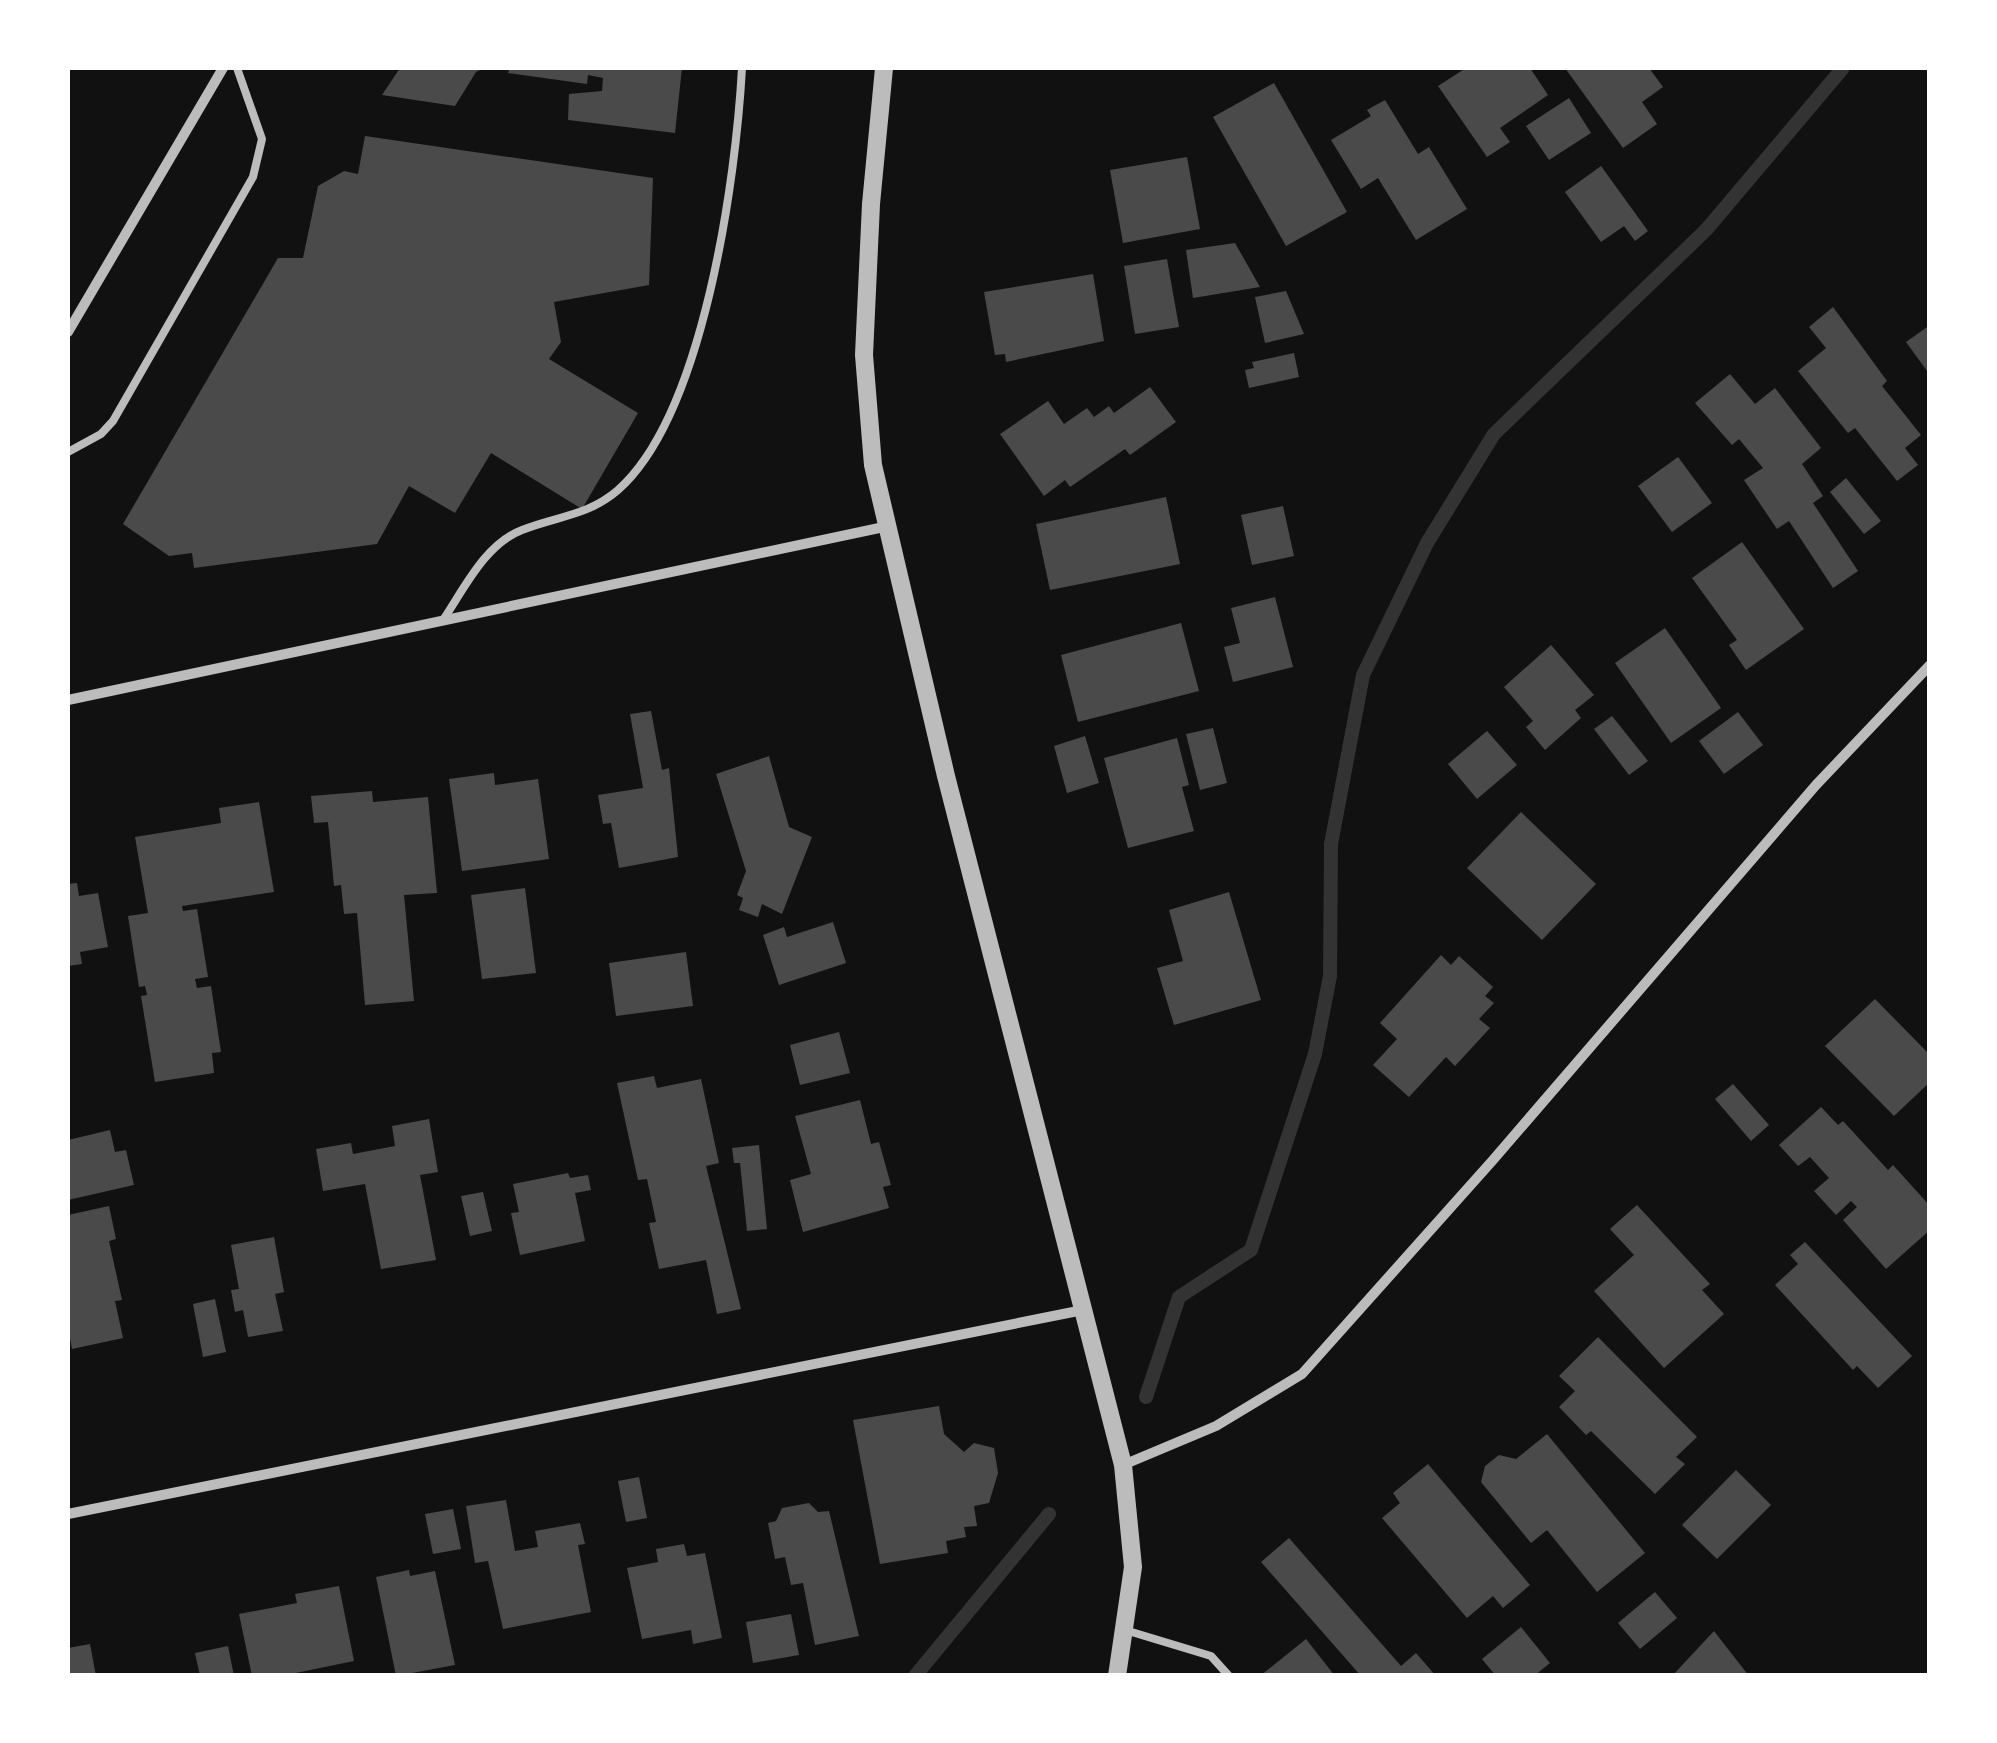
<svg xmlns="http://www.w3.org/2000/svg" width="1997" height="1743" viewBox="0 0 1997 1743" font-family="Lato,sans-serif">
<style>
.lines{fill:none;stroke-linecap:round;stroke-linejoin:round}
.stream{stroke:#333;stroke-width:14}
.building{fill:#4a4a4a}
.service{stroke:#bcbcbc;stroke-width:8}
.minor{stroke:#bcbcbc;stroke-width:10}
.tertiary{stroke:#bcbcbc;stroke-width:18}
</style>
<rect width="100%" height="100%" fill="#111"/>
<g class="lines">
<g class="stream">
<path d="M1146 1397 1179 1297 1251 1250 1315 1054 1330 976 1331 844 1363 675 1427 543 1494 434 1706 230 1843 68"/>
<path d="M915 1676 1049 1514"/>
</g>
</g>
<g class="building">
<path d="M400 68H484L476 72 455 106 382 95Z"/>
<path d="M510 68H682L675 133 568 120 569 94 602 91 603 78 588 75 587 84 508 73Z"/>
<path d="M1466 68H1530L1548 95 1500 128 1510 142 1487 157 1438 86Z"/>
<path d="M1565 68H1649L1663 87 1642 102 1657 124 1623 148Z"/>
<path d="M1274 83 1347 212 1286 246 1213 117Z"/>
<path d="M1569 98 1591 133 1549 160 1526 126Z"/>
<path d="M1385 100 1418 154 1429 147 1467 209 1416 240 1378 178 1361 189 1331 140 1371 116 1367 110Z"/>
<path d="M365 136 653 178 649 285 554 302 561 342 549 359 638 413 582 509 491 453 455 513 409 486 377 544 194 568 192 553 169 556 123 524 278 258H303L318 186 344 171 358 174Z"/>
<path d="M1187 157 1200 229 1123 243 1110 170Z"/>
<path d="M1601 166 1648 231 1635 241 1624 226 1601 242 1565 192Z"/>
<path d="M1235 243 1260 287 1193 298 1186 250Z"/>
<path d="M1167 259 1179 327 1135 334 1124 266Z"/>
<path d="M1093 274 1104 341 1006 362 1005 354 995 355 984 292Z"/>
<path d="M1286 291 1304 334 1265 343 1255 297Z"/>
<path d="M1833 307 1887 381 1882 386 1921 435 1905 448 1918 465 1897 481 1855 428 1848 433 1798 371 1826 348 1809 327Z"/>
<path d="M1930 325V375L1906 342Z"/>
<path d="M1294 353 1299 377 1249 388 1245 370 1254 368 1252 362Z"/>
<path d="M1730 374 1755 404 1775 388 1821 448 1802 464 1823 496 1813 503 1858 571 1833 588 1789 521 1777 529 1744 480 1763 468 1739 439 1732 445 1695 403Z"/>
<path d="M1150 387 1176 422 1130 455 1125 449 1070 487 1065 480 1044 496 1000 434 1048 401 1064 424 1087 408 1094 417 1109 406 1114 413Z"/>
<path d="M1678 457 1712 503 1672 532 1638 486Z"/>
<path d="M1846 478 1881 521 1864 534 1830 492Z"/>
<path d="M1166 497 1180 564 1050 590 1036 524Z"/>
<path d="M1283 506 1294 556 1252 565 1241 515Z"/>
<path d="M1742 542 1804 629 1746 670 1729 645 1737 640 1692 578Z"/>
<path d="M1275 597 1293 667 1233 682 1224 647 1240 643 1231 608Z"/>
<path d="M1181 623 1199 691 1078 722 1061 655Z"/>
<path d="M1665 628 1721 708 1671 743 1615 663Z"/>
<path d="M1551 645 1594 695 1575 710 1581 718 1545 750 1526 727 1533 721 1504 687Z"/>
<path d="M651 711 662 770 669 768 678 857 619 868 611 823 603 824 598 795 643 788 630 714Z"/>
<path d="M1738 712 1763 745 1724 774 1699 741Z"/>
<path d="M1612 716 1648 761 1629 775 1594 729Z"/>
<path d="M1213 728 1227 783 1200 790 1186 734Z"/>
<path d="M1487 731 1517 765 1477 799 1448 764Z"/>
<path d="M1085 736 1099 783 1067 793 1054 746Z"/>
<path d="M1177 738 1189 785 1182 787 1194 831 1128 848 1104 758Z"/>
<path d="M769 756 789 827 812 837 782 914 762 904 758 917 739 910 743 898 737 895 746 871 716 774Z"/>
<path d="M494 773 495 785 538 779 549 859 462 871 449 779Z"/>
<path d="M372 791 373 802 428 797 437 893 404 895 414 1001 365 1005 357 913 344 914 341 885 334 886 328 822 314 823 311 796Z"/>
<path d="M259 802 274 892 182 906 183 911 197 909 208 977 195 979 197 988 211 986 221 1052 212 1053 214 1073 155 1082 141 996 147 995 145 986 139 987 128 916 148 913 135 837 221 823 219 808Z"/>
<path d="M1521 812 1596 884 1542 940 1467 868Z"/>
<path d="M77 883 79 896 98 893 108 947 80 952 82 964 68 966V884Z"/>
<path d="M525 888 536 973 482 979 471 895Z"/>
<path d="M1229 892 1261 1000 1174 1025 1157 968 1183 961 1169 910Z"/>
<path d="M833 922 846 963 779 985 763 935 784 927 787 937Z"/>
<path d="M686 952 693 1006 616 1016 609 963Z"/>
<path d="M1441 955 1451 965 1459 956 1493 987 1485 996 1494 1003 1479 1019 1490 1028 1455 1066 1446 1057 1409 1097 1373 1065 1397 1039 1380 1023Z"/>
<path d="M1875 999 1930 1055V1082L1894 1116 1825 1046Z"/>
<path d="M839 1032 850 1073 800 1085 790 1045Z"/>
<path d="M654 1076 657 1088 701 1079 719 1163 706 1166 741 1309 717 1314 706 1260 659 1269 649 1223 656 1222 647 1179 638 1180 617 1083Z"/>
<path d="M1733 1084 1769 1125 1751 1141 1715 1099Z"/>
<path d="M860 1100 871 1144 879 1142 891 1185 883 1187 889 1208 803 1232 790 1180 811 1174 795 1116Z"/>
<path d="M1821 1107 1838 1125 1843 1121 1888 1170 1893 1165 1930 1206V1230L1886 1269 1843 1220 1857 1207 1851 1201 1836 1215 1814 1191 1829 1178 1810 1157 1798 1166 1779 1145Z"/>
<path d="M429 1119 438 1172 420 1175 436 1260 381 1269 365 1184 323 1191 316 1149 351 1143 353 1154 395 1146 392 1126Z"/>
<path d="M110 1130 115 1152 126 1150 134 1185 68 1200V1140Z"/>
<path d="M759 1145 767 1229 747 1231 740 1163H734L732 1148Z"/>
<path d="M568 1173 570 1178 588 1175 591 1190 575 1193 585 1241 520 1255 511 1213 519 1212 513 1184Z"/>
<path d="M483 1192 492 1231 470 1236 461 1196Z"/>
<path d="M1637 1205 1710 1284 1702 1290 1724 1314 1664 1368 1594 1291 1634 1255 1610 1229Z"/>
<path d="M109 1206 116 1239 109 1241 122 1300 115 1301 123 1338 72 1349 68 1328V1215Z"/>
<path d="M274 1237 284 1292 275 1294 283 1331 248 1337 243 1310 235 1312 231 1290 239 1289 231 1245Z"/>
<path d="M1805 1242 1912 1356 1878 1388 1857 1366 1853 1370 1775 1285 1798 1264 1790 1255Z"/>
<path d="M215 1299 226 1352 203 1357 193 1304Z"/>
<path d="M1598 1337 1697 1437 1676 1457 1685 1464 1655 1494 1591 1431 1586 1435 1559 1407 1575 1391 1559 1376Z"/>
<path d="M939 1406 944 1434 964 1452 974 1443 994 1448 998 1473 989 1503 974 1506 977 1526 964 1527 966 1537 946 1541 948 1553 880 1564 853 1420Z"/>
<path d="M1547 1434 1645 1553 1597 1592 1547 1530 1531 1543 1481 1482 1485 1466 1499 1455 1516 1459Z"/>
<path d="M1428 1464 1530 1585 1503 1608 1493 1596 1467 1618 1382 1518 1400 1503 1393 1493Z"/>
<path d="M1736 1470 1771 1505 1717 1559 1682 1525Z"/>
<path d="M639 1477 647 1518 626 1522 618 1481Z"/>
<path d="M506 1500 515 1551 538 1547 535 1531 580 1523 585 1544 578 1545 591 1612 503 1629 488 1561 475 1563 466 1506Z"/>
<path d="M809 1503 818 1512 829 1511 859 1636 815 1645 803 1583 791 1585 785 1557 775 1559 768 1523 776 1521 782 1508Z"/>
<path d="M453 1509 461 1549 433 1554 425 1514Z"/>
<path d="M1289 1538 1401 1666 1416 1653 1436 1676H1361L1261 1562Z"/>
<path d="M684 1544 687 1556 705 1553 722 1638 693 1644 691 1630 642 1639 627 1568 658 1562 656 1549Z"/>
<path d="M409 1570 410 1576 435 1571 455 1665 396 1676 376 1577Z"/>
<path d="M339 1586 354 1661 281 1676H252L239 1614 297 1603 295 1594Z"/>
<path d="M1655 1592 1677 1618 1640 1649 1618 1623Z"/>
<path d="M791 1614 799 1655 753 1663 746 1622Z"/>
<path d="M1521 1627 1550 1663 1534 1676H1496L1482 1659Z"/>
<path d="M1714 1631 1749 1676H1672Z"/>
<path d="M1306 1639 1335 1676H1260Z"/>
<path d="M90 1644 96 1676H68V1648Z"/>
<path d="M228 1646 234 1676H200L195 1653Z"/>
</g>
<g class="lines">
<g class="service">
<path d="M68 452 101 434 113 421 253 177 262 139 237 68"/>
<path d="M443 620C464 589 485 544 522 530 557 516 588 516 618 490 704 414 736 178 742 68"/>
<path d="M1125 1630 1211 1656 1229 1676"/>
</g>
<g class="minor">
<path d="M68 332 223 68"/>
<path d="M68 700 884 527"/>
<path d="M1123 1465 1216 1426 1302 1374 1493 1160 1816 785 1930 665"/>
<path d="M68 1514 1083 1310"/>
</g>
<path class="tertiary" d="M884 68 871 204 864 355 873 465 946 776 1123 1465 1133 1567 1117 1676"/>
</g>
<rect width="1997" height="1743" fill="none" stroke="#ffffff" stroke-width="140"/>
</svg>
